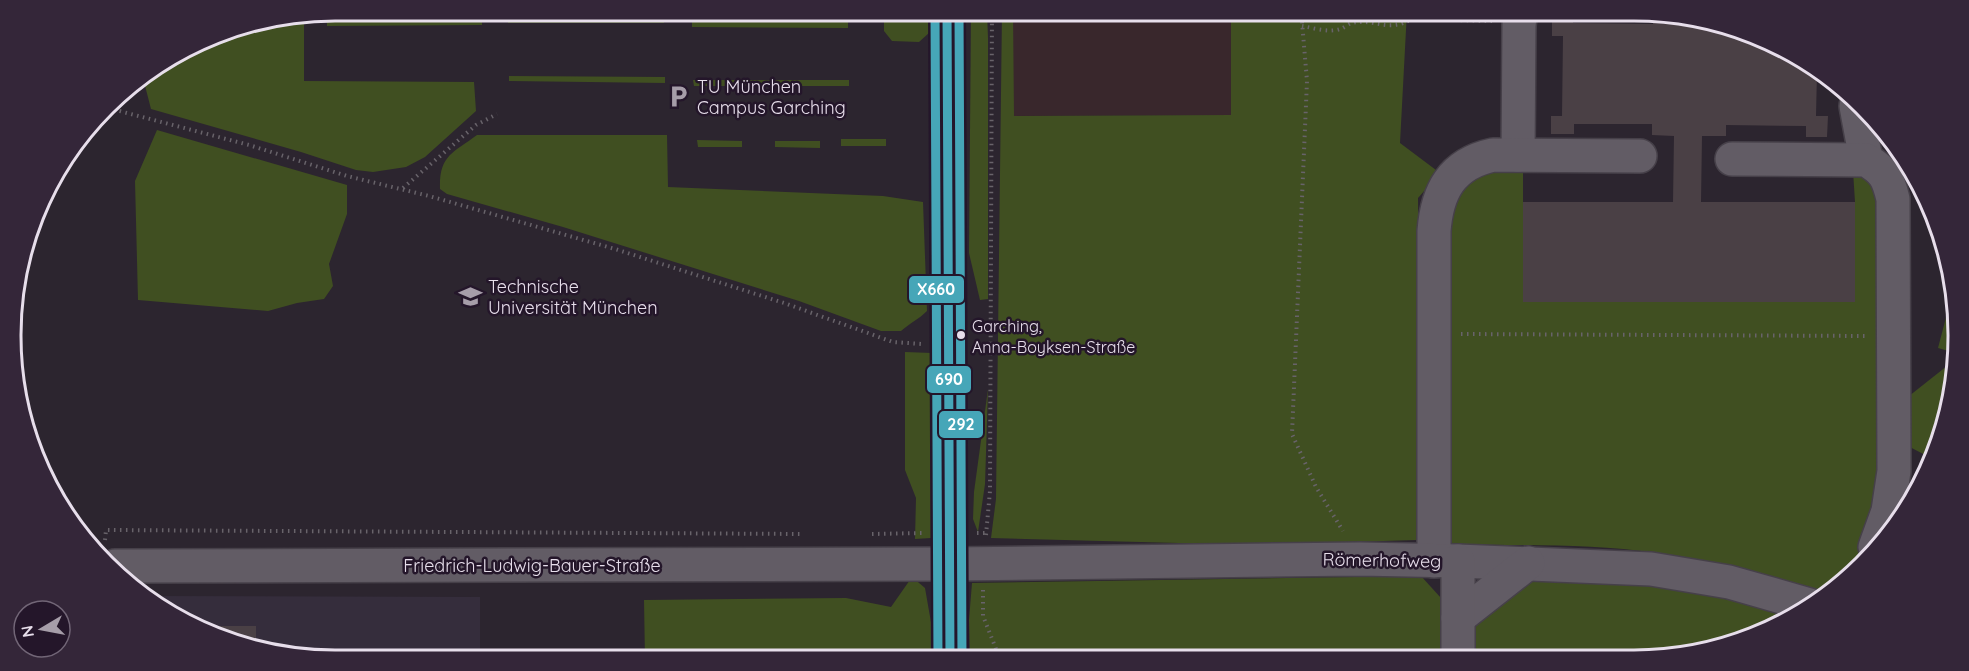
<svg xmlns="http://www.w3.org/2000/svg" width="1969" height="671" viewBox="0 0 1969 671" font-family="Quicksand,sans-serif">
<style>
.commercial{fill:#352d3c}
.industrial{fill:#39272c}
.green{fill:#404f21}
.building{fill:#4a4045}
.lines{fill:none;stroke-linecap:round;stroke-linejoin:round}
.minor-casing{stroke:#464049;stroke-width:36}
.path{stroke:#68636a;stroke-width:4;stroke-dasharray:1.5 4.5;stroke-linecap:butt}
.minor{stroke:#625c65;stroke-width:33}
.bus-1-casing{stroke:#24162a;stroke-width:14}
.bus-2-casing{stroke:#24162a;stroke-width:14}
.bus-3-casing{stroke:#24162a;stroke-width:14}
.bus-1{stroke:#46a6b8;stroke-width:9}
.bus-2{stroke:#46a6b8;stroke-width:9}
.bus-3{stroke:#46a6b8;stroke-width:9}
.bus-dot{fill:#e7deeb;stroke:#24162a;stroke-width:2}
.labels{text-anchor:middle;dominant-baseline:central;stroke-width:5;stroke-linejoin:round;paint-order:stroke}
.bus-label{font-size:16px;fill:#e7deeb;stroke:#24162a;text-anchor:start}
.poi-label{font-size:18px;fill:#e7deeb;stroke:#24162a;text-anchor:start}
.street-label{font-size:18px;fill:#e7deeb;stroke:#24162a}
.rim{fill:none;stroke:#e7deeb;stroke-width:3}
.line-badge{stroke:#24162a;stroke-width:2}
.badge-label{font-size:16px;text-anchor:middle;font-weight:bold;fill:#fff}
</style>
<rect width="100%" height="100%" fill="#2c252f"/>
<path class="commercial" d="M145 596 480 597V660H336L252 650 155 606Z"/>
<path class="industrial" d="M1013 11H1231V115L1013 116Z"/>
<g class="green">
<path d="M884 11H930V32L919 42 892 41 884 31Z"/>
<path d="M971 11H987L988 38V299L980 300 969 253Z"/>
<path d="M1002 11H1013L1014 116 1231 115V11H1407L1400 143 1440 173 1418 198 1419 285 1416 540 1255 545 991 538 996 499Z"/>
<path d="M304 17V81L474 82 476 111 425 157 406 167 373 172 356 170 301 152 151 109 143 78 211 35Z"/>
<path d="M508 17H663L664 23H508Z"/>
<path d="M482 18V25L327 26V19Z"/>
<path d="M848 20V28L692 27V21Z"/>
<path d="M509 76 665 77V83L509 81Z"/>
<path d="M693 80H849V86H694Z"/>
<path d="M157 130 347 185V214L329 264 333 286 324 299 297 303 268 311 138 300 135 181Z"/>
<path d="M477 135H667L668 187 883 196 923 202 927 311C919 319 910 323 901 331H881L799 301 563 227 447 194 440 189C439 155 453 153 477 135Z"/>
<rect x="841" y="139" width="45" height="7"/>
<path d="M697 140 742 141V147H698Z"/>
<path d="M775 141H820V148L775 147Z"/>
<path d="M1523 167V302H1855V202L1853 171 1878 183 1883 497 1858 567 1848 580 1829 592C1772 578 1714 561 1656 553 1588 543 1518 546 1450 544V221L1454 201 1476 174Z"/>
<path d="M1940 247 1956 293 1952 352 1938 348 1949 306Z"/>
<path d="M905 352 932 353 931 538 915 539 916 498 905 470Z"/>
<path d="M1947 366 1951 368 1948 419 1931 458 1904 444V400Z"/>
<path d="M988 389 985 484 978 532 973 519 974 492Z"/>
<path d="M1421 576 1441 598V658L970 659 969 620 972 583Z"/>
<path d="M912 577 925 588 932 628V659L645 660 644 600 846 598 891 607Z"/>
<path d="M1548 577 1620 581 1707 595 1796 615 1777 627 1676 658H1469L1473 621 1520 584Z"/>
</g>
<g class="building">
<path d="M1573 12V23L1653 24V13L1717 21 1817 71 1816 116H1828L1827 137H1806V126L1726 125V136H1702L1701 202H1855V302H1523V202H1673L1674 136 1652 135V124H1574V134H1551V116H1562L1563 36H1552V13Z"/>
<path d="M200 626H256V650H252Z"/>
</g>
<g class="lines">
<defs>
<g id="minor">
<path d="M947 10 950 659"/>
<path d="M1856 106 1866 160"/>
<path d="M1518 155 1519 25 1521 10"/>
<path d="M1732 159 1866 160C1885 171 1888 178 1893 199L1894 471 1888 511 1875 547"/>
<path d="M1434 561V231C1437 192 1451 164 1493 155L1640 156"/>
<path d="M115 566 950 564 1360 559 1458 561 1651 569 1729 582 1810 605"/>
<path d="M1458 618 1528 563"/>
<path d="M1458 658V561"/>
</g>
</defs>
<use href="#minor" class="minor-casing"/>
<g class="path">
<path d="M1301 10 1307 81 1292 434 1316 487 1343 531"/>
<path d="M1690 24V18"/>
<path d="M1302 26C1314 28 1328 33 1340 29 1344 28 1348 24 1352 23 1375 18 1387 33 1412 19L1492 21"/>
<path d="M108 108 249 145 347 176 429 196 615 249 784 303 893 342 922 344"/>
<path d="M403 188 476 125 497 114"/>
<path d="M1461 334 1868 336"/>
<path d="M977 533H986"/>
<path d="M872 534 922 533"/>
<path d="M986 535 990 491 992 10"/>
<path d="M105 540 106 530 802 534"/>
<path d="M983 590V616L1000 659"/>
</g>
<use href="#minor" class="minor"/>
<defs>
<path id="bus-1" d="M947 10 950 659"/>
<path id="bus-2" d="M935 10 938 659"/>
<path id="bus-3" d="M959 10 962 659"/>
</defs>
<use href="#bus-1" class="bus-1-casing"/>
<use href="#bus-2" class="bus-2-casing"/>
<use href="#bus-3" class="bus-3-casing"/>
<use href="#bus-1" class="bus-1"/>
<use href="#bus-2" class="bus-2"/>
<use href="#bus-3" class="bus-3"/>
</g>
<defs>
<symbol id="parking-bare" viewBox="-9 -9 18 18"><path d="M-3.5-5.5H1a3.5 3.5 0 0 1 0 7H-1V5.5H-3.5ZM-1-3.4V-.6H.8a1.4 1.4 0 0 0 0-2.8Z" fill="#a69da9" stroke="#24162a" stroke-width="2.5" paint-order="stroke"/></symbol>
<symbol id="university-bare" viewBox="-9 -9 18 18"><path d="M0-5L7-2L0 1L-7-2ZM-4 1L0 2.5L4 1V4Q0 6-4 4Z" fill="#a69da9" stroke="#24162a" stroke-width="2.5" paint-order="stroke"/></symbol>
</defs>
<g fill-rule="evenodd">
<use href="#parking-bare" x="662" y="80" width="33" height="33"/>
<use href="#university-bare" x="454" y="280" width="33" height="33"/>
</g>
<circle class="bus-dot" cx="961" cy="335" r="5"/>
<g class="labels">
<g class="bus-label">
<text x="972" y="326">Garching,<tspan x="972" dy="21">Anna-Boyksen-Straße</tspan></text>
</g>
<g class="poi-label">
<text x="697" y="86">TU München<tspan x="697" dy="21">Campus Garching</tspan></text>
<text x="488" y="286">Technische<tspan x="488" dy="21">Universität München</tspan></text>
</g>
<g class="street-label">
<text transform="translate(1382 560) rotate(1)">Römerhofweg</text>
<text x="532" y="565">Friedrich-Ludwig-Bauer-Straße</text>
</g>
</g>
<path d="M0 0H1969V671H0ZM335 21H1634A314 314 0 0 1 1948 335V336A314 314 0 0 1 1634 650H335A314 314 0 0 1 21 336V335A314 314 0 0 1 335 21Z" fill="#342639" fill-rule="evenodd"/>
<path class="rim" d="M335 21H1634A314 314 0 0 1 1948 335V336A314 314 0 0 1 1634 650H335A314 314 0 0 1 21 336V335A314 314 0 0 1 335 21Z"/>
<g class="line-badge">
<rect x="908" y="275" width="57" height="29" rx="6" fill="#46a6b8"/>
<rect x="926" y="365" width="46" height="29" rx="6" fill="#46a6b8"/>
<rect x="938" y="410" width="46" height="29" rx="6" fill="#46a6b8"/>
</g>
<g class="badge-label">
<text x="936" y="295">X660</text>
<text x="949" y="385">690</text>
<text x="961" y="430">292</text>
</g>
<g transform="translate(42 629) rotate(260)"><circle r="28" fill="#24162a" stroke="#726677" stroke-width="1.5"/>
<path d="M0-4.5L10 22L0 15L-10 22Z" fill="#a69da9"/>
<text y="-9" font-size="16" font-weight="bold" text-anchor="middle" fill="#e7deeb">N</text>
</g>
</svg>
